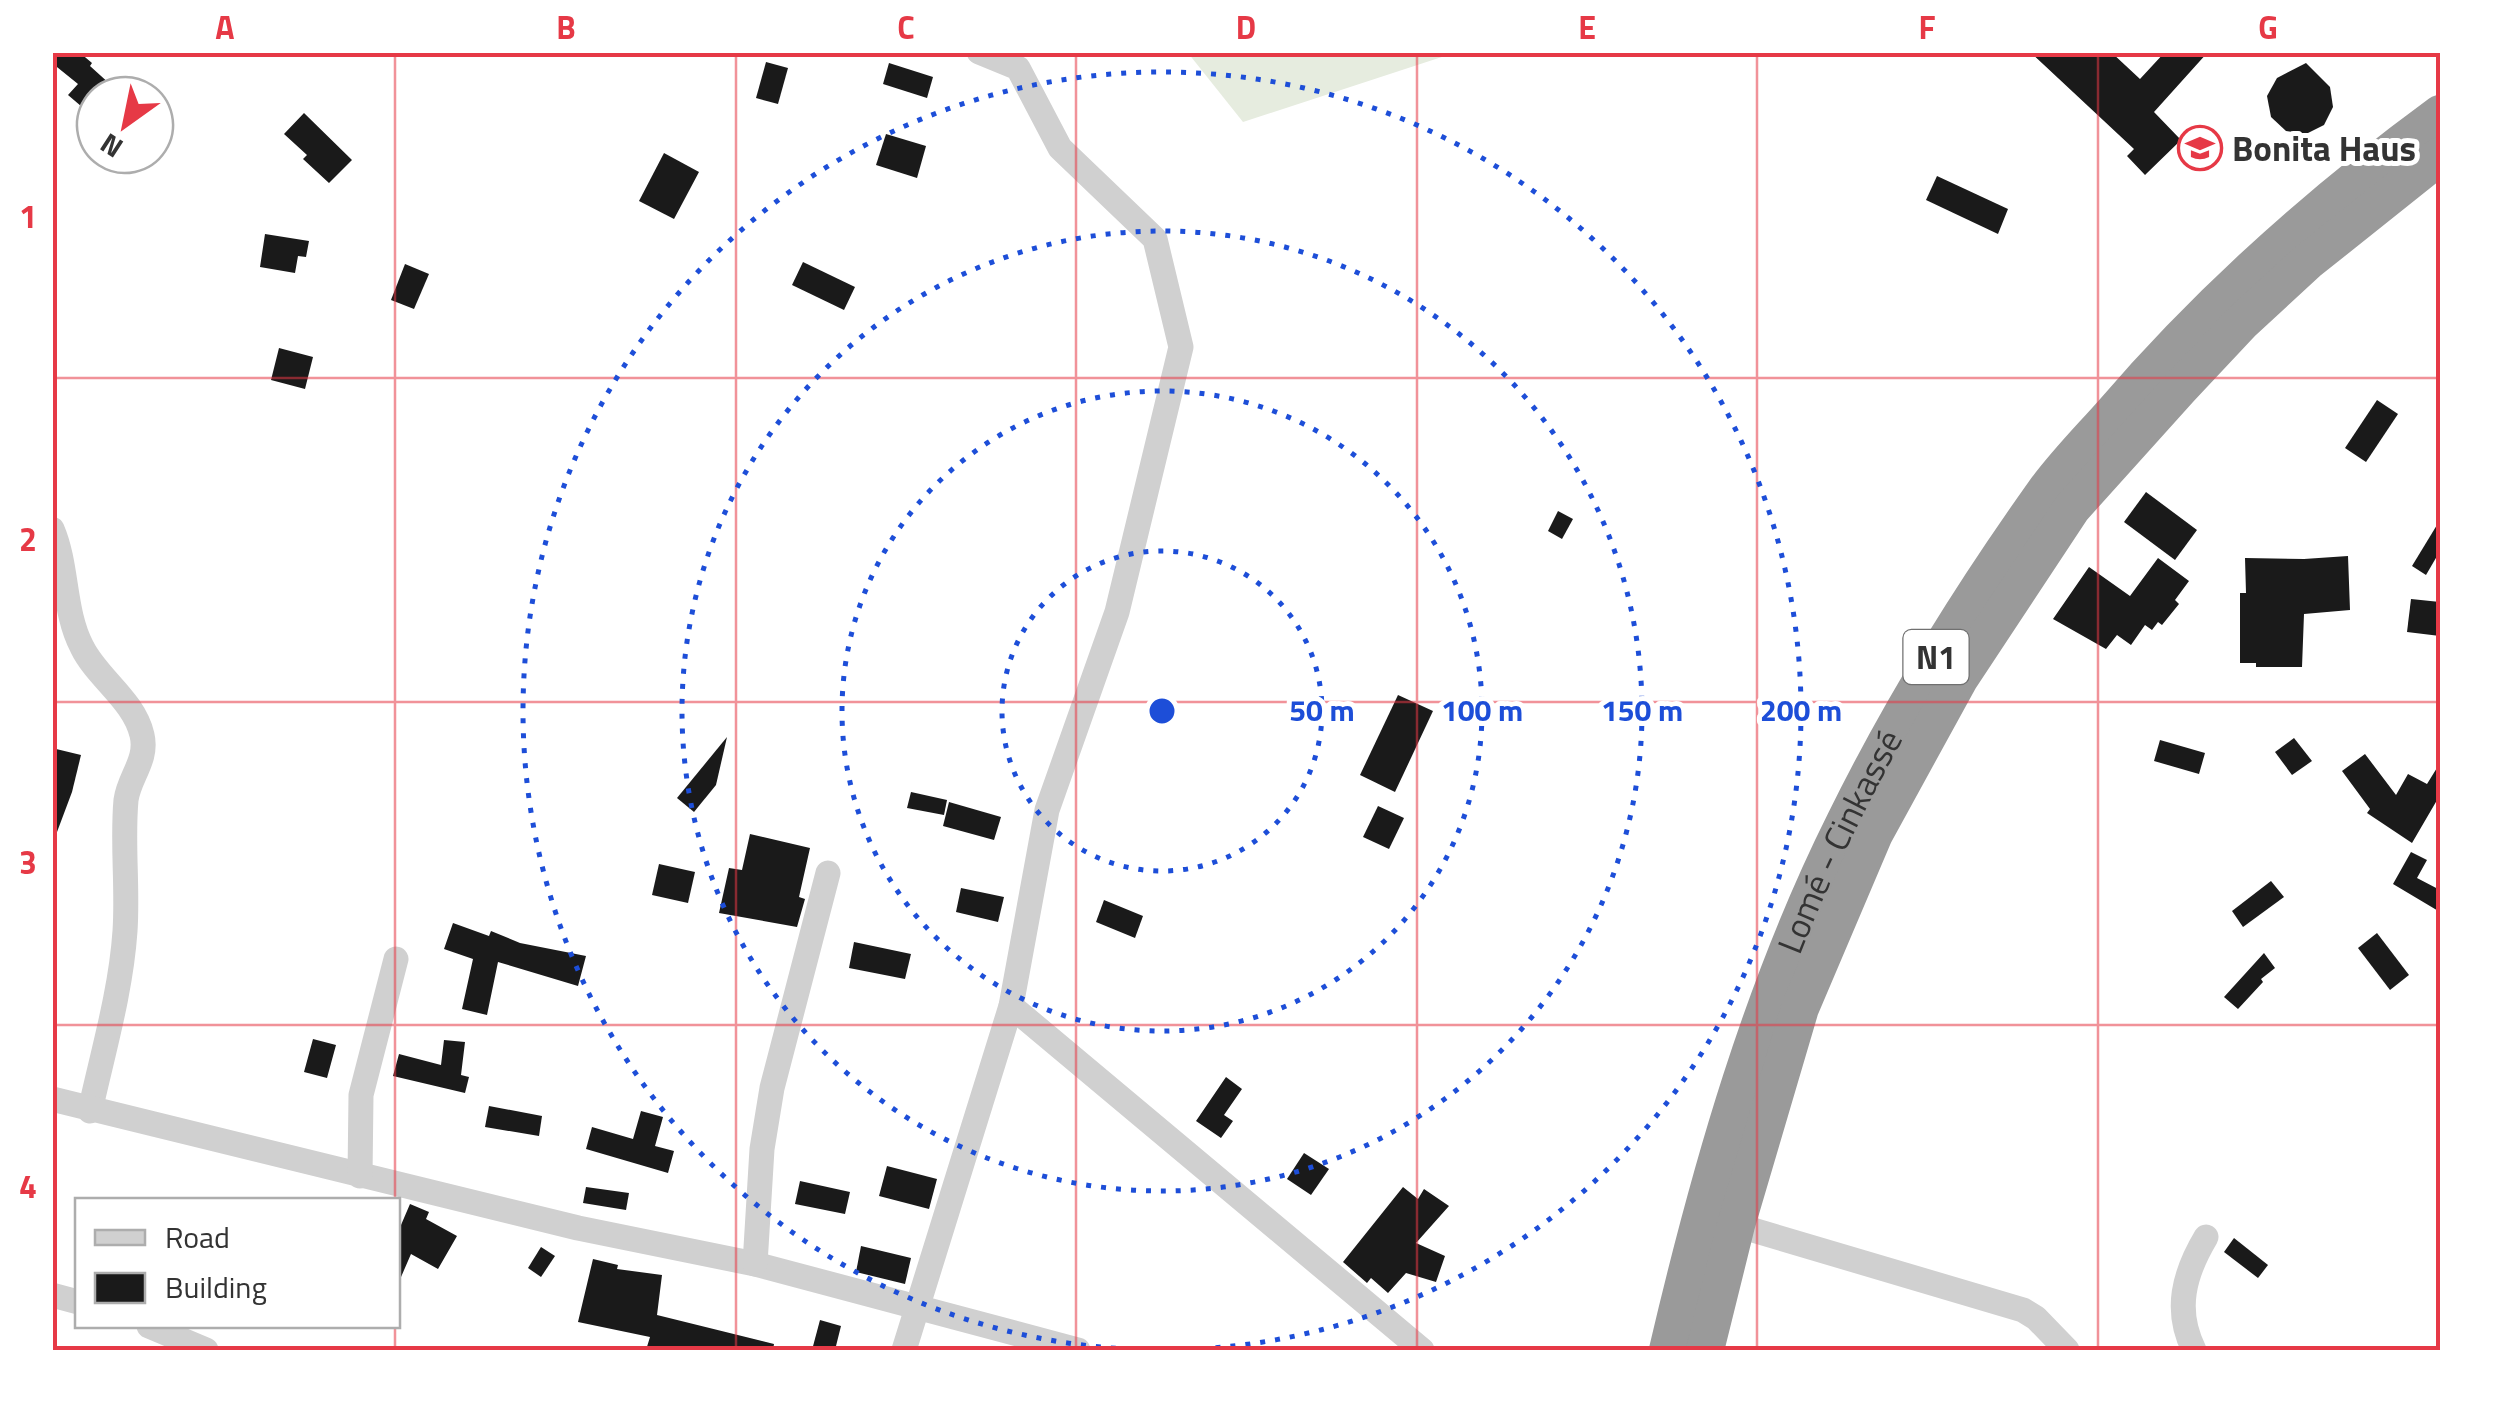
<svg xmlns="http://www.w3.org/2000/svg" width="2493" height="1403" viewBox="0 0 2493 1403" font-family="'Titillium Web',sans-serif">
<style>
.green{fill:#e6ecdf}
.building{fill:#1a1a1a}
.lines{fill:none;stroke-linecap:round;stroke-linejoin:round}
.minor{stroke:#d0d0d0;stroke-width:25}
.highway{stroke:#9a9a9a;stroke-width:38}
.grid{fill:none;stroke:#e63946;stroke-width:2.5;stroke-opacity:0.55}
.ring{fill:none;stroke:#1d4ed8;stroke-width:5;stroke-dasharray:5 10}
.labels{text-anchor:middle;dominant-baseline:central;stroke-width:10;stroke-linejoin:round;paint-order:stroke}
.shield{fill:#fff;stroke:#707070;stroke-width:2.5}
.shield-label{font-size:32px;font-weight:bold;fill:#333}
.poi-label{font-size:35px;font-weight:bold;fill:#333;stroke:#fff;text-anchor:start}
.street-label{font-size:35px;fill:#333;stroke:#fff}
.centre{fill:#1d4ed8;stroke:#fff;stroke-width:5}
.ring-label{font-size:30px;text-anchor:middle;font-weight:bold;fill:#1d4ed8;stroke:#fff;stroke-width:10;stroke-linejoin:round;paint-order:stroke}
.neatline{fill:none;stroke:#e63946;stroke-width:4}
.grid-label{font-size:32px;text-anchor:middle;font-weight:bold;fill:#e63946}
</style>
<rect width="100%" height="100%" fill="#fff"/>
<path class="green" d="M1188 53H1454L1243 122Z"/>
<g class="building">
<path d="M52 52H79L92 63 90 66 122 95H95V118L68 95 78 84 52 63Z"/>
<path d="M2030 52H2111L2140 79 2165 52H2208L2154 112 2181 140 2145 175 2127 156 2134 149Z"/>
<path d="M766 62 788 68 778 104 756 98Z"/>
<path d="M889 63 933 77 927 98 883 84Z"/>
<path d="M2306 63 2330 87 2333 107 2324 125 2306 134 2286 131 2271 117 2267 96 2277 78Z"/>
<path d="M304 113 352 160 329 183 303 159 307 155 284 134Z"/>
<path d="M886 134 926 146 917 178 876 165Z"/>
<path d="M664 153 699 172 674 219 639 201Z"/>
<path d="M1937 176 2008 209 1998 234 1926 200Z"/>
<path d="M265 234 309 241 306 257 298 256 295 273 260 267Z"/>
<path d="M803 262 855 287 844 310 792 285Z"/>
<path d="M405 264 429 274 414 309 391 300Z"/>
<path d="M279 348 313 357 305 389 271 380Z"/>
<path d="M2377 400 2398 414 2366 462 2345 448Z"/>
<path d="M2146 492 2197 530 2175 560 2124 522Z"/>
<path d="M1558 511 1573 519 1562 539 1548 531Z"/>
<path d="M2440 520V551L2426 575 2412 566Z"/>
<path d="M2348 556 2350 610 2304 614 2302 667H2256V663H2240V593H2246L2245 558 2304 559Z"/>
<path d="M2158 558 2189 581 2175 600 2179 604 2162 625 2158 622 2152 630 2145 625 2131 645 2117 635 2106 649 2053 619 2089 567 2130 596Z"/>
<path d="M2411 599 2440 602V636L2407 632Z"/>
<path d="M1398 695 1433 711 1395 792 1360 775Z"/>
<path d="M727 737 716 785 694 812 677 798Z"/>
<path d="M2294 738 2312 761 2292 775 2275 752Z"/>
<path d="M2160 740 2205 753 2199 774 2154 761Z"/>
<path d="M52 748 81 755 72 792 54 840Z"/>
<path d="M2365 754 2396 795 2408 774 2427 784 2440 763V795L2412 843 2367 813 2370 809 2342 771Z"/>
<path d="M911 792 947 800 944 815 907 808Z"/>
<path d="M949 802 1001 817 994 840 943 826Z"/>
<path d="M1378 806 1404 818 1389 849 1363 837Z"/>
<path d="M750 834 810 848 799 897 805 899 797 927 719 913 729 868 742 870Z"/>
<path d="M2411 852 2427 860 2417 878 2440 890V912L2393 884Z"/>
<path d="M659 864 695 872 688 903 652 895Z"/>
<path d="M2271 881 2284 897 2243 927 2232 911Z"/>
<path d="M961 888 1004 897 998 922 956 912Z"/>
<path d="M1104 900 1143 916 1135 938 1096 922Z"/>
<path d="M453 923 489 936 491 931 520 943 586 956 578 986 498 962 487 1015 462 1009 473 959 444 949Z"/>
<path d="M2377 933 2409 975 2390 990 2358 948Z"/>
<path d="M854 942 911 954 905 979 849 968Z"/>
<path d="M2264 953 2275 968 2261 979 2263 982 2238 1009 2224 997Z"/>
<path d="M313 1039 336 1045 327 1078 304 1072Z"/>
<path d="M444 1040 465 1042 461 1075 469 1077 465 1093 393 1076 399 1054 441 1065Z"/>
<path d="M1226 1077 1242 1089 1224 1115 1233 1121 1221 1138 1196 1121Z"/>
<path d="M489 1106 542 1116 539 1136 485 1127Z"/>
<path d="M641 1111 663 1117 655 1146 674 1151 668 1173 586 1149 592 1127 633 1139Z"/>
<path d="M1304 1153 1329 1169 1311 1195 1287 1179Z"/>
<path d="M887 1166 937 1179 929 1209 879 1196Z"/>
<path d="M800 1181 850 1192 845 1214 795 1204Z"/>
<path d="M586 1187 629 1193 626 1210 583 1203Z"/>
<path d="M1403 1187 1418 1199 1424 1189 1449 1206 1416 1243 1445 1256 1436 1282 1406 1273 1388 1293 1371 1278 1367 1283 1343 1262Z"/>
<path d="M410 1204 429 1212 426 1219 457 1236 438 1269 411 1254 398 1284V1232Z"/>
<path d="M2234 1238 2268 1265 2258 1278 2224 1252Z"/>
<path d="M861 1246 911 1258 905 1284 856 1272Z"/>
<path d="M541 1247 555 1256 541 1277 528 1268Z"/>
<path d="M593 1259 618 1265 617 1269 662 1275 657 1315 774 1344 773 1350H646L650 1337 578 1322Z"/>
<path d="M820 1320 841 1326 835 1350H812Z"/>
</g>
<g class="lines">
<g class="minor">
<path d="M52 529C68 566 63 611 82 647 97 678 134 700 142 735 148 760 129 777 126 800 122 843 128 887 125 931 121 991 103 1052 90 1111"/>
<path d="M1011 1006 1422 1350"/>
<path d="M52 1099 578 1228 755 1264 1078 1350"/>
<path d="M360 1176 361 1095 396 959"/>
<path d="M1736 1225 2023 1310 2036 1318 2067 1350"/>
<path d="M755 1264 762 1149 772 1088 828 873"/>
<path d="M52 1295 78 1302"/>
<path d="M149 1326 206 1350"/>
<path d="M904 1350 1011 1006 1047 810 1117 612 1181 347 1155 239 1060 148 1018 68 979 52"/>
<path d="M2194 1350C2174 1310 2184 1274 2206 1237"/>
</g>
<g class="highway">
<path id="s1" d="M1668 1350C1710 1171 1762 988 1845 822 1901 708 1970 597 2044 493 2064 465 2090 439 2113 413 2210 300 2320 202 2440 114"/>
<path d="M1705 1350 1736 1225 1800 1008 1874 834 1959 679 2072 508 2180 388 2242 322 2307 262 2440 156"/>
</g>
</g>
<path class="grid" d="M395 52V1200M736 52V1350M1076 52V1350M1417 52V1350M1757 52V1350M2098 52V1350M52 378H2440M52 702H2440M52 1025H2440M395 1326V1350"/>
<g class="ring">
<circle cx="1162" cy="711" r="160"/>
<circle cx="1162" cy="711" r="320"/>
<circle cx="1162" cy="711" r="480"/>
<circle cx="1162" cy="711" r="639"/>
</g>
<defs>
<symbol id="school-ring" viewBox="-11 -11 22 22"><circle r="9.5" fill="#fff" stroke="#e63946" stroke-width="1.5"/><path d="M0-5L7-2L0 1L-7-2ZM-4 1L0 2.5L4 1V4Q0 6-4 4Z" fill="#e63946"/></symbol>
</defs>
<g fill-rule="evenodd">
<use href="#school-ring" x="2175" y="123" width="50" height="50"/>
</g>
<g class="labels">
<rect class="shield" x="1903.5" y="630" width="65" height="54" rx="8"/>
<g class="shield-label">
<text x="1936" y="657">N1</text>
</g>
<g class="poi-label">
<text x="2232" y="148">Bonita Haus</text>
</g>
<g class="street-label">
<text stroke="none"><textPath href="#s1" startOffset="538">Lomé - Cinkassé</textPath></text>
</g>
</g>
<circle cx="1162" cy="711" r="15" class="centre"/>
<g class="ring-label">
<text x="1322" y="721">50 m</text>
<text x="1482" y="721">100 m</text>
<text x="1642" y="721">150 m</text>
<text x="1801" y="721">200 m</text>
</g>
<rect width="2493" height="1403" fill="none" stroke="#ffffff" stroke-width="110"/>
<rect x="75" y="1198" width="325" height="130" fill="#ffffff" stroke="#adadad" stroke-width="2.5"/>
<rect x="95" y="1230" width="50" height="15" fill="#d0d0d0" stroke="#adadad" stroke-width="2.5"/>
<text x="165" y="1248" font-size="30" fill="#333333">Road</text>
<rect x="95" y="1273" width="50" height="30" fill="#1a1a1a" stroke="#adadad" stroke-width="2.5"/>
<text x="165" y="1298" font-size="30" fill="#333333">Building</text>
<g transform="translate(125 125) rotate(213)"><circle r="48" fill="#ffffff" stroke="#adadad" stroke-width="2.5"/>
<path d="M0-8L18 38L0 25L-18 38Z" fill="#e63946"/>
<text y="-15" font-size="28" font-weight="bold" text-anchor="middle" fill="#333333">N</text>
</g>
<rect x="55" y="55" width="2383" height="1293" class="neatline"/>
<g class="grid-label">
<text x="225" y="39">A</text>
<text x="566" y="39">B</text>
<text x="906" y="39">C</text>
<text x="1246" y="39">D</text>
<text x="1587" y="39">E</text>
<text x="1927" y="39">F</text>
<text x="2268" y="39">G</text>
<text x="28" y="228">1</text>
<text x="28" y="551">2</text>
<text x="28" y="874">3</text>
<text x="28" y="1198">4</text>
</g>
</svg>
